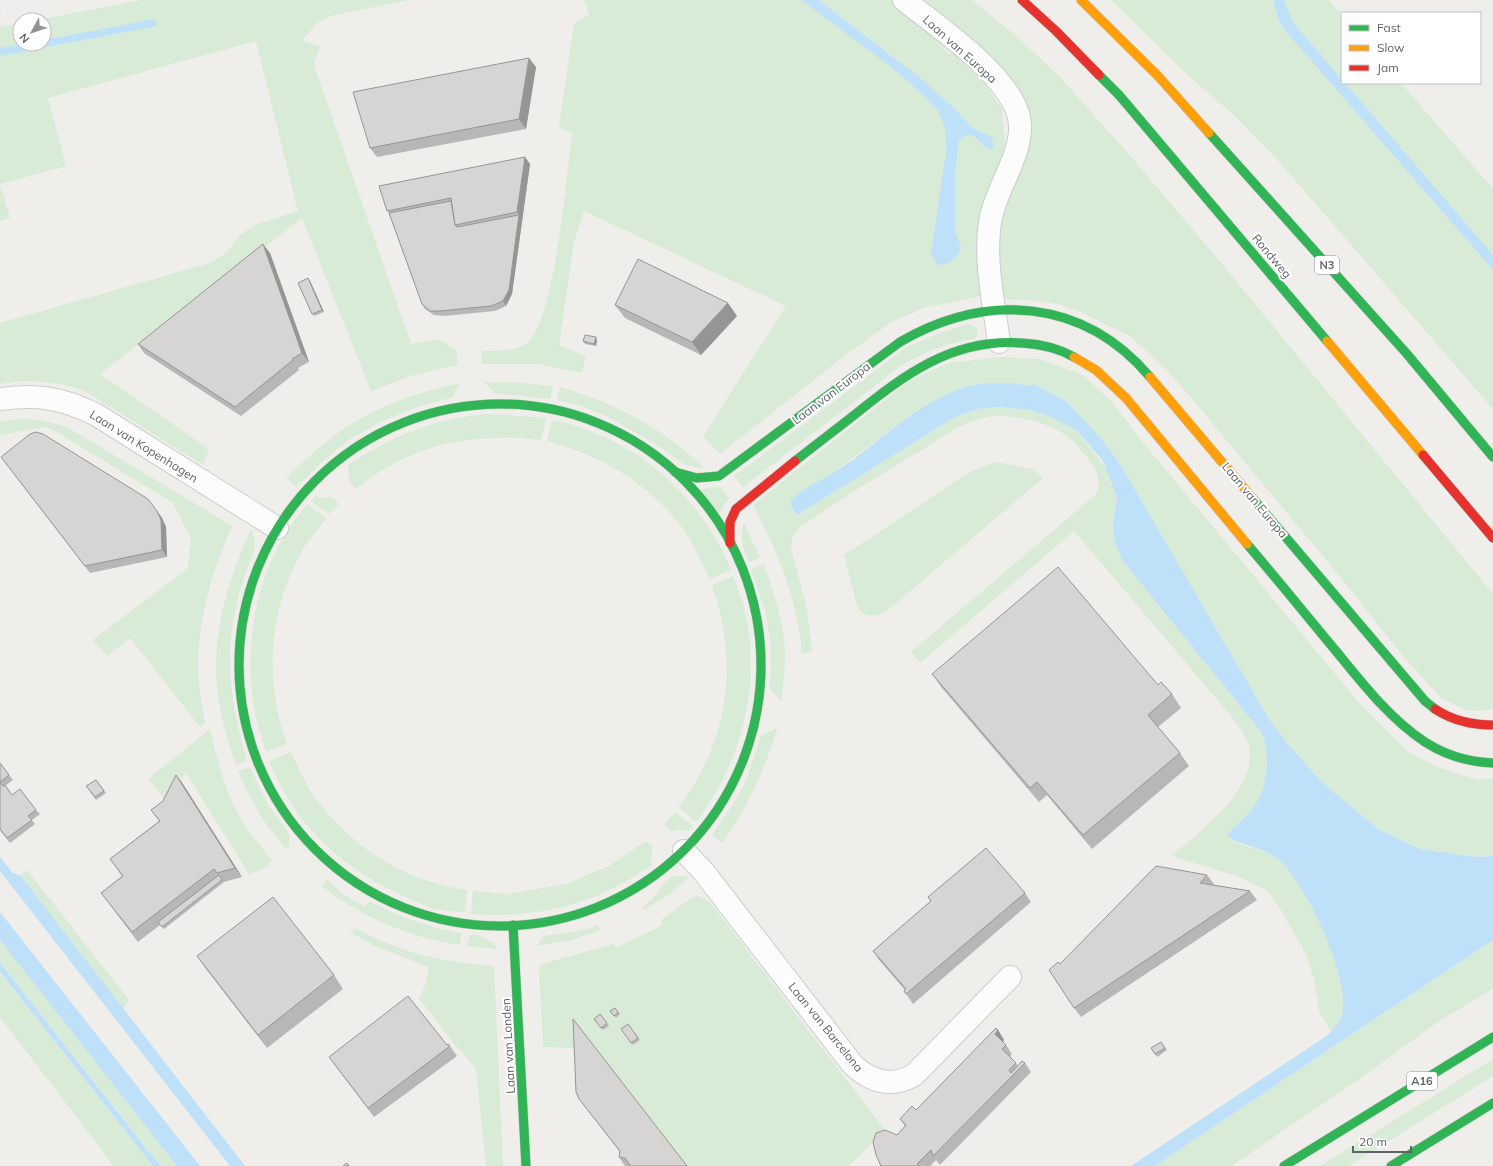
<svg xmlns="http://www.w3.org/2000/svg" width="1493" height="1166" viewBox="0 0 1493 1166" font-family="Mulish,sans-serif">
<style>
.green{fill:#d8ebd6}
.water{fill:#bfe0f9}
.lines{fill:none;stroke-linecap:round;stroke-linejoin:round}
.street-casing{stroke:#cbcccc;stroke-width:24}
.fast-casing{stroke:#cacacb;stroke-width:10}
.slow-casing{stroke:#cacacb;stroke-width:10}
.jam-casing{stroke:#cacacb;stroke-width:10}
.street{stroke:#fdfcfc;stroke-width:22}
.fast{stroke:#30b455;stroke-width:9}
.slow{stroke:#ff9f0a;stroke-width:9}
.jam{stroke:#e5322d;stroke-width:9}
.rail{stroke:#e4e4e4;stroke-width:3;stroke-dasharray:1 5;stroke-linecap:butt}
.wall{fill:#b8b7b5}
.shaded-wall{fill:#969594}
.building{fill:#d6d5d3;stroke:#969594}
.labels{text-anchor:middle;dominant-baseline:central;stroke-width:4;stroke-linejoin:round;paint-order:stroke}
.shield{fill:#fff;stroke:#8f9295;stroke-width:1}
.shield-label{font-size:11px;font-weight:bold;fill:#5f6368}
.street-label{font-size:12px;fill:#5f6368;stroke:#fff}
</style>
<rect width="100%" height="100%" fill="#efeeea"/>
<g class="green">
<path d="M141 0H408L331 16 316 24 302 41 320 47 315 61V68L411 344 438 339 456 350 458 365 410 376 371 391 302 218 100 374 209 449 203 465 85 391 62 384 35 381 13 382 0 384V323L210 263 227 252 240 235 255 225 298 211 256 41 48 98 66 166 0 184 10 218 0 221V27L20 23V44H44V20H37Z"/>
<path d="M584 0H801L891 67 922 94 938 111 945 128 946 142 945 161 932 244 938 265C948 265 960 256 961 247L955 231V172L959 141 965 136 972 135 988 149 979 131 973 128 953 107 894 57 819 0H894L948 53 954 54 965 62 983 81 1002 109 1005 142 983 233 981 296 923 308 890 323 843 357 720 454 703 436 786 306 584 211 574 242 559 345 586 356 582 373 538 364H482L481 351C497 350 515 353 528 342 555 318 567 173 572 133L559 127 574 23 589 15Z"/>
<path d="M918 0H972L1015 35 1058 75 1126 151 1223 265 1493 594V708L1484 711 1466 710 1441 698 1402 655 1337 573 1198 406 1167 370 1130 336 1081 312 1061 305 1041 301 1006 299 1002 297 998 260 1001 219 1030 129Z"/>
<path d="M1111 0H1273L1279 21 1288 34 1493 270V409L1282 165 1237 118 1190 77Z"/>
<path d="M1284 0H1329L1342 15V80L1293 22Z"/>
<path d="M1345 83H1401L1493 189V256Z"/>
<path d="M969 324 978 328 976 338C947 344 927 350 902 365L743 487 734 476 907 347 942 332Z"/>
<path d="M1003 357 1040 359 1083 375 1112 402 1141 440 1361 705 1406 750 1435 766 1478 780 1493 778V856L1476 857 1420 849 1378 829 1322 782 1287 743 1269 719 1120 464 1099 436 1066 401 1034 385 1027 386 1014 383 917 410 848 462 800 493 791 500C791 507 791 511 797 515L955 417 977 409 999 407 1031 410 1053 418 1077 431 1108 471 1117 497 1113 524 1114 539 1122 560 1262 733C1271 755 1267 789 1253 808 1246 818 1236 825 1228 833L1229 838C1244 848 1264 848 1279 860 1304 881 1343 966 1344 999 1344 1011 1340 1023 1331 1032L1319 1011 1314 979 1306 954 1283 913 1269 892 1237 876 1171 856C1199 832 1259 789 1249 746 1246 735 1238 726 1232 717L1074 531 920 663 911 652 1095 495C1104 481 1094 466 1085 455 1080 449 1074 442 1068 437 1049 422 1012 413 987 417 966 420 946 435 928 446 885 472 842 498 800 527L792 538 791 548 807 609 812 652 801 653C802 640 799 628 796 616 788 576 772 541 753 505L909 381 948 363Z"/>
<path d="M484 382H510L553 386 550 399 495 393Z"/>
<path d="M460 383 453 397 418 407 385 420 350 439 324 460 296 487 287 478C340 423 384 400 460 383Z"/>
<path d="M560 387C617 404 662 427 705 469L685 465 654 443 606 416 581 406 557 400Z"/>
<path d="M492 414 546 418 541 440C472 432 411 444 356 489L349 481 348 465C394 435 437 417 492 414Z"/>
<path d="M18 419 41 420 67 427 231 525 232 527C211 571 197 624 198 673 199 690 202 706 205 722L200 727 130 638 107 656 93 640 188 568 191 539 173 503 50 428 43 427 0 435V422Z"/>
<path d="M552 420C631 435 701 494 731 570L710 579C702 563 694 544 684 530 650 484 601 455 547 441Z"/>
<path d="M997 462 1032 469 1043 478 888 610C877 617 863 620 857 605L844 555 965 475 983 466Z"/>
<path d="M719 486 729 499 723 506 719 517 698 490Z"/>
<path d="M316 495 318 498 331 497 339 504 329 514 311 501Z"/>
<path d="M308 504 326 519C319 528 311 537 305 546 269 606 263 678 287 744L266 752C262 737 256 722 254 708 242 638 259 557 308 504Z"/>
<path d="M744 523 760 558 749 562C743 548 739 539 744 523Z"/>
<path d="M251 529C253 534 255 539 255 544 254 555 249 563 246 573 239 591 235 610 232 629 226 674 234 718 247 761L236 765C225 734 216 700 216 667 216 619 231 573 251 529Z"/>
<path d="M764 564C772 588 781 614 784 639 786 660 784 681 781 701L770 689 771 647 766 614 751 569Z"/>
<path d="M733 576C768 656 749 755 696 822L679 807C729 741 739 663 712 585Z"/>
<path d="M777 728C765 770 748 807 722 843L712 835 736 800 747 778 761 736Z"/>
<path d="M210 729C218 763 226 797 246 827 254 838 263 850 272 861L267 867 249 874 186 773 169 805 148 779Z"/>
<path d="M291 752C297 765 303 778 310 790 346 844 402 881 467 890L465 912C454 911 442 911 431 908 423 905 414 901 406 897 345 871 293 824 269 761Z"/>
<path d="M250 767 268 805 290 835 289 846 286 849C264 824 251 802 238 771Z"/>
<path d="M675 812 693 826 688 832 685 830 670 831 664 824Z"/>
<path d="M646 841 653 847 650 861 653 864C598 904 538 919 471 914L473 891 508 894 566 884 609 866Z"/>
<path d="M27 870 129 1000 123 1009 20 875Z"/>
<path d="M674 876 689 877 671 893 644 910 643 907C655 898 662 883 674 876Z"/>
<path d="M327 879 342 893 365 907 369 901C399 917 428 927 461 933L460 945C408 937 363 918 322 886Z"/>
<path d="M698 896 707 900 713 906 885 1130 849 1166H686L583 1048 543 1047 539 971 541 964 614 944 616 948 663 925 661 920 691 898Z"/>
<path d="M598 925 600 930 571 940 537 946 544 936 588 929Z"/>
<path d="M355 928C401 953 442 962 494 966L503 1166H486L476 1069 458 1047 457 1048 419 998 425 986 429 967 375 946 351 933Z"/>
<path d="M470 934C483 936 490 939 498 949L467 946Z"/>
<path d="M0 940 177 1166H161L0 963Z"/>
<path d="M1493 940V989L1442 1019 1358 1080 1236 1163 1232 1166H1155Z"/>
<path d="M0 973 153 1166H114L0 1017Z"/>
<path d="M1493 1059V1076L1349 1166H1320Z"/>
</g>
<g class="water">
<path d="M801 0H819L919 77 953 107 973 128 991 137 994 145 991 149H988L972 135 965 136 959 141 955 173V231L961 247C960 257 945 268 936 264L931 253 946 151 945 128 938 111 922 94 891 67Z"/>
<path d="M1273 0H1284L1293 22 1342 80V83H1345L1493 255V270L1288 34 1279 21Z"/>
<path d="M155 19 157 26 0 56V48L22 44H44V40Z"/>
<path d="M1014 383 1027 386 1034 384 1066 401 1099 436 1120 464 1269 719 1287 743 1322 782 1378 829 1420 849 1476 857 1493 856V940L1155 1166H1131L1325 1037C1335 1029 1342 1020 1343 1007 1347 972 1306 885 1280 861 1268 850 1248 846 1233 840L1228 836V833C1236 825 1246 818 1253 808 1267 789 1271 755 1262 733L1122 560 1114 539 1113 524 1117 497 1103 461 1077 431 1053 418 1031 410 999 407 977 409 955 417 797 515 791 507V500C808 485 831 475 850 462 886 435 929 394 974 385 986 382 1001 384 1014 383Z"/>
<path d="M0 857 13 873 20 875 245 1166H230L0 871Z"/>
<path d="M0 912 200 1166H177L0 940Z"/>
<path d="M0 963 146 1148 161 1166H153L0 972Z"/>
</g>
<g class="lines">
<defs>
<g id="street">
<path d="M904 0C938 27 997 67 1015 106 1020 116 1021 128 1019 139 1014 168 995 192 990 222 984 261 994 304 999 342"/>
<path d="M0 399C38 394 61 398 95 414L277 528"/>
<path d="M684 851 703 871 853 1065C871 1082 892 1088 914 1075L1010 977"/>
</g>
<g id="fast">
<path d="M1099 75 1119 95 1327 341"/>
<path d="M1209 133 1407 354 1493 457"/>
<circle cx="500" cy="665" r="261"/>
<path d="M795 461C814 446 834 431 853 416 904 375 952 338 1022 343 1039 344 1058 348 1074 357"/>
<path d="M675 472 697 478 719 476 900 342C987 292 1083 298 1150 377"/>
<path d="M1254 500 1425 701 1435 709"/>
<path d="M1247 544C1277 579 1306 615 1336 651 1362 683 1390 719 1425 742 1445 755 1468 762 1493 763"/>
<path d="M513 925 526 1166"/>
<path d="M1284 1166 1493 1037"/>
<path d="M1391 1166 1493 1103"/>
</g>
<g id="slow">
<path d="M1081 0 1158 76 1209 133"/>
<path d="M1327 341 1423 455"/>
<path d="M1074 357 1096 370 1126 398 1247 544"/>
<path d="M1150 377 1254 500"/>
</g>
<g id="jam">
<path d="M1022 0 1056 31 1099 75"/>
<path d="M1423 455 1493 538"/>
<path d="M730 543V522L736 509 795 461"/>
<path d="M1435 709C1453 721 1472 725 1493 725"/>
</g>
</defs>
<use href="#street" class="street-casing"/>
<use href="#fast" class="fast-casing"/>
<use href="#slow" class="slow-casing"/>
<use href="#jam" class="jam-casing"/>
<use href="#street" class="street"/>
<use href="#fast" class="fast"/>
<use href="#slow" class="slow"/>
<use href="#jam" class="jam"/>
<g class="rail">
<path d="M0 2 8 0"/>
<path d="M0 13 69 0"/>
</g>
</g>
<g class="wall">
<path d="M536 67 526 129 377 157 370 148Z"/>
<path d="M530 164 512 294 506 306 495 311 444 316 434 315 425 309 422 304 389 213 387 211Z"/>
<path d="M270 253 309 362 298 368 299 370 241 416 144 353 138 344Z"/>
<path d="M310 281 324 312 314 316 312 314Z"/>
<path d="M615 305 737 316 701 355 625 318Z"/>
<path d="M597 340 596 346 585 344 583 341Z"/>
<path d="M1 457 157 511 162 518 166 527 167 557 90 573Z"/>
<path d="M932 674 1172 694 1181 708 1158 727 1180 753 1189 766 1092 849 1047 795 1039 802 942 688Z"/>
<path d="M0 763 13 780 5 786 12 795 36 810 40 814 32 820 35 824 10 843 0 830Z"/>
<path d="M176 775 242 877 224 882 164 929 160 925 138 942 101 893 122 876 110 859 159 821 151 810 163 801Z"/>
<path d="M96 780 106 793 96 800 86 786Z"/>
<path d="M1207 875 1214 884 1213 885 1250 891 1257 900 1081 1017 1074 1008 1060 964Z"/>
<path d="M1025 893 1031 902 913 1004 904 991 905 990 879 960 873 951 931 901 928 897Z"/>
<path d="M197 956 334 975 343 989 267 1048 206 969Z"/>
<path d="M615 1008 620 1014 616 1018 610 1011Z"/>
<path d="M600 1014 609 1026 603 1030 594 1019Z"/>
<path d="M628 1024 640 1040 633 1045 621 1029Z"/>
<path d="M998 1030 1004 1040 1003 1042 1006 1045 1012 1054 1010 1056 1018 1066 1025 1063 1031 1072 940 1165 936 1160 930 1166H881L905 1126 900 1119 916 1110Z"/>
<path d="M1161 1042 1167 1050 1157 1057 1151 1048Z"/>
<path d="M447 1045 450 1046 457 1056 374 1117 329 1057Z"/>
<path d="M579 1099 687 1166H625L619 1157 620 1152 589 1112Z"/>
</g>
<g class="shaded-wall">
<path d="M529 58 536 67 526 129 519 119Z"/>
<path d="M525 157 530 164 512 294 506 306 503 301 519 215 517 212Z"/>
<path d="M263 244 270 253 309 362 302 353Z"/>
<path d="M308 278 310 281 324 312 322 310Z"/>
<path d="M728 303 737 316 701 355 692 342Z"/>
<path d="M596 337 597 340 596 346 594 344Z"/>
<path d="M157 511 162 518 166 527 167 557 162 550Z"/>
<path d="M176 775 183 784 242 877 235 868Z"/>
<path d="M998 1030 1004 1040 1001 1043 995 1034Z"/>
</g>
<g class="building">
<path d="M529 58 519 119 370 148 353 92Z"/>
<path d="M525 157 517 212 455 225 451 198 387 211 379 186Z"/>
<path d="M451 201 455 225 457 227 519 215 509 290 503 301 491 306 440 311H430L422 304 389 213Z"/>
<path d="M263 244 302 353 292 359 293 360 235 407 138 344Z"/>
<path d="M638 259 728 303 692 342 615 305Z"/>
<path d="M308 278 322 310 312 314 298 283Z"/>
<path d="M585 335 596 337 594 344 583 341Z"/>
<path d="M36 432 43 434 148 499 157 511 161 520 162 550 85 566 1 457 30 434Z"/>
<path d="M1058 567 1158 685 1161 682 1172 694 1148 715 1180 753 1083 835 1037 782 1030 788 932 674Z"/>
<path d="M0 763 9 775 0 782Z"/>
<path d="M176 775 235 868 217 873 214 869 132 932 101 893 123 876 110 859 160 821 151 810 163 801Z"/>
<path d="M96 780 104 791 95 797 86 786Z"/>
<path d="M0 783 3 786 5 785 12 795 20 789 36 810 28 816 32 820 7 838 0 829Z"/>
<path d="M986 848 1025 893 906 994 904 991 906 989 873 951 931 901 928 897Z"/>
<path d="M1156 866 1207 875 1200 883 1250 891 1074 1008 1049 970 1058 962 1060 964Z"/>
<path d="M219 875 222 880 162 927 158 922Z"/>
<path d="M273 897 334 975 258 1035 197 956Z"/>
<path d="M408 996 447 1045 448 1044 450 1046 368 1108 329 1057Z"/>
<path d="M615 1008 618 1012 614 1016 610 1011Z"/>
<path d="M600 1014 607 1023 601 1028 594 1019Z"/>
<path d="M573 1019 687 1166H631L625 1158 619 1157 620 1151 579 1099 576 1092Z"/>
<path d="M628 1024 638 1038 631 1043 621 1029Z"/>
<path d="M996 1028 998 1030 995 1034 1006 1045 1002 1049 1016 1063 1009 1070 1011 1073 1022 1061 1025 1063 933 1156 931 1150 918 1163V1166H881L876 1155 873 1142 876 1133 885 1130 897 1135 906 1125 900 1119 912 1106 916 1110Z"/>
<path d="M1161 1042 1165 1048 1155 1054 1151 1048Z"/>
<path d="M347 1163 349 1166H343Z"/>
</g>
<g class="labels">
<g class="shield">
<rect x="1315" y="256" width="24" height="18" rx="3"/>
<rect x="1407" y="1072" width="30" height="18" rx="3"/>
</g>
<g class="shield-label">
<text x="1327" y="265">N3</text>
<text x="1422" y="1081">A16</text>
</g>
<g class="street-label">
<text transform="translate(960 49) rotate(42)">Laan van Europa</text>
<text transform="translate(1272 256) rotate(50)">Rondweg</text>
<text transform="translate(831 393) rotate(-37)">Laan van Europa</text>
<text transform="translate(144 446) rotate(32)">Laan van Kopenhagen</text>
<text transform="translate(1255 500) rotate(50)">Laan van Europa</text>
<text transform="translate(826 1027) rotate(51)">Laan van Barcelona</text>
<text transform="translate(508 1046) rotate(-93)">Laan van Londen</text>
</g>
</g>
<rect x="1341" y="12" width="140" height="72" fill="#ffffff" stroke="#bfc1c3"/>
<rect x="1349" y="25" width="20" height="6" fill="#30b455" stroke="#bfc1c3"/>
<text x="1377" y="32" font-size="12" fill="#5f6368">Fast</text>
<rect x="1349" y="45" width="20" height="6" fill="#ff9f0a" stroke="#bfc1c3"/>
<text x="1377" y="52" font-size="12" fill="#5f6368">Slow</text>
<rect x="1349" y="65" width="20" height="6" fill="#e5322d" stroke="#bfc1c3"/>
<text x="1377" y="72" font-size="12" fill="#5f6368">Jam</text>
<g transform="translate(32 32) rotate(230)"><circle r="19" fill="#ffffff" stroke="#bfc1c3"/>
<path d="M0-3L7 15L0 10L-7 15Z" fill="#919496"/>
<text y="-6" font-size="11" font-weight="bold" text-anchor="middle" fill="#5f6368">N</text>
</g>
<path d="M1353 1146v6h58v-6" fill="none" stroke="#5f6368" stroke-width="2"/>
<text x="1359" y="1146" font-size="12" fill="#5f6368" stroke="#ffffff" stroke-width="3" paint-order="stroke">20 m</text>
</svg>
